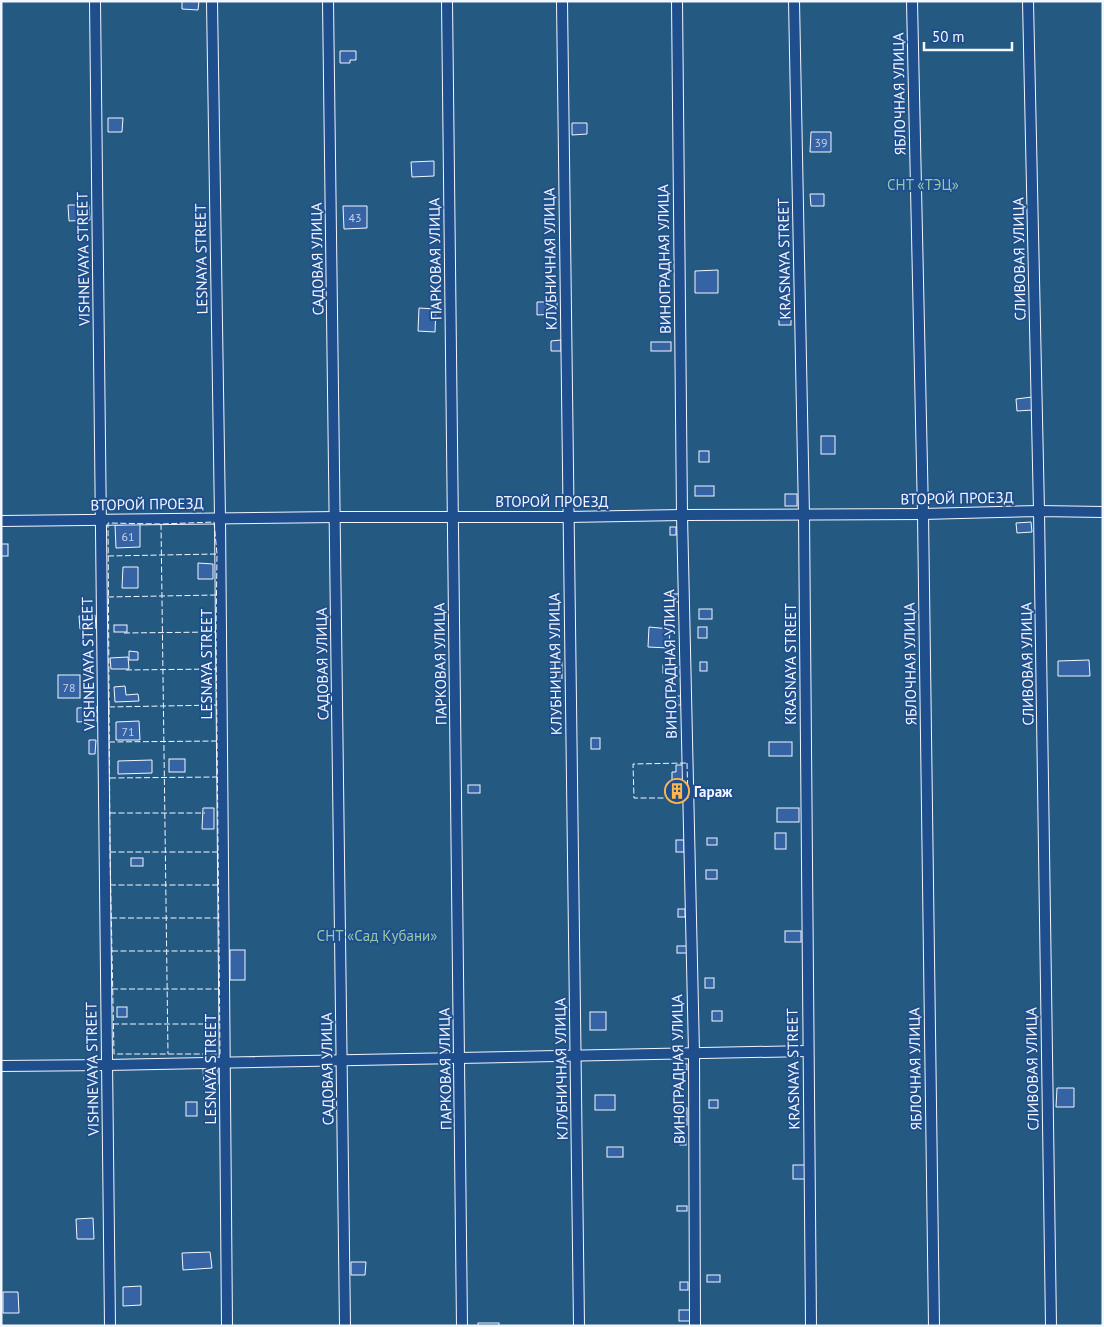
<svg xmlns="http://www.w3.org/2000/svg" width="1104" height="1327" viewBox="0 0 1104 1327" font-family="'PT Sans',sans-serif">
<style>
.green{fill:#245a82;stroke:#a8bbd7}
.building{fill:#3563a3;stroke:#f2f6ff}
.lines{fill:none;stroke-linecap:round;stroke-linejoin:round}
.minor-casing{stroke:#f2f6ff;stroke-width:12}
.minor{stroke:#1f4e8c;stroke-width:10}
.fence{stroke:#f2f6ff;stroke-width:1;stroke-dasharray:6 2.5;stroke-linecap:butt}
.labels{text-anchor:middle;dominant-baseline:central;stroke-width:4;stroke-linejoin:round;paint-order:stroke}
.number-label{font-size:12px;fill:#c3d1e8}
.street-label{font-size:15px;fill:#f2f6ff;stroke:#1f4e8c}
.park-label{font-size:15px;fill:#97c8a6;stroke:#1f4e8c}
.poi-label{font-size:15px;font-weight:bold;fill:#f2f6ff;stroke:#1f4e8c;text-anchor:start}
</style>
<rect width="100%" height="100%" fill="#1f4e8c"/>
<rect class="green" x="1" y="1" width="1102" height="1325"/>
<g class="building">
<path d="M182 1H199L198 10 182 9Z"/>
<path d="M340 51H356V60H350V63H340Z"/>
<path d="M108 118H123L122 132H108Z"/>
<path d="M572 123H587V134L572 135Z"/>
<path d="M811 132H831V152H810Z"/>
<path d="M434 161V176L412 177 411 162Z"/>
<path d="M810 194H824V206H811Z"/>
<path d="M68 205H89L90 220 69 221Z"/>
<path d="M343 206H367V228L344 229Z"/>
<path d="M718 270V293H695V271Z"/>
<path d="M537 302H557V314L537 315Z"/>
<path d="M419 308 436 309 435 332 418 331Z"/>
<rect x="779" y="317" width="12" height="8"/>
<path d="M561 340V351H551V341Z"/>
<rect x="651" y="342" width="20" height="9"/>
<path d="M1032 397 1033 410 1017 411 1016 399Z"/>
<rect x="821" y="436" width="14" height="18"/>
<rect x="699" y="451" width="10" height="11"/>
<rect x="695" y="486" width="19" height="10"/>
<rect x="785" y="494" width="12" height="12"/>
<path d="M1031 522 1032 532 1017 533 1016 523Z"/>
<path d="M140 524V547L116 548 115 525Z"/>
<rect x="670" y="527" width="6" height="8"/>
<rect x="1" y="544" width="7" height="12"/>
<path d="M198 563 213 564V579H198Z"/>
<path d="M123 567H138V588H122Z"/>
<rect x="669" y="594" width="13" height="8"/>
<rect x="699" y="609" width="13" height="10"/>
<path d="M95 615 96 628 80 629 79 616Z"/>
<rect x="114" y="625" width="13" height="7"/>
<path d="M649 627 670 629 669 648 648 647Z"/>
<rect x="698" y="627" width="9" height="11"/>
<path d="M129 651 138 652V660H129Z"/>
<path d="M128 657 129 669H111L110 658Z"/>
<path d="M1089 660 1090 676H1058V661Z"/>
<path d="M562 662V679H553L552 663Z"/>
<rect x="700" y="662" width="7" height="9"/>
<rect x="663" y="665" width="13" height="8"/>
<rect x="58" y="675" width="22" height="23"/>
<path d="M125 686 126 695 138 694 139 701 115 702 114 687Z"/>
<rect x="676" y="696" width="5" height="9"/>
<path d="M97 707V721L77 722V708Z"/>
<path d="M139 721 140 740H116V722Z"/>
<rect x="591" y="738" width="9" height="11"/>
<path d="M89 740H96L95 754H89Z"/>
<rect x="769" y="742" width="23" height="14"/>
<rect x="169" y="759" width="16" height="13"/>
<path d="M152 760V773L118 774V761Z"/>
<path d="M676 765H685V779L672 780V772H676Z"/>
<rect x="468" y="785" width="12" height="8"/>
<path d="M687 785V796H667V786Z"/>
<path d="M203 808H214V829H202Z"/>
<rect x="777" y="808" width="22" height="14"/>
<rect x="775" y="833" width="11" height="16"/>
<rect x="707" y="838" width="10" height="7"/>
<rect x="676" y="840" width="8" height="12"/>
<rect x="131" y="858" width="12" height="8"/>
<rect x="706" y="870" width="11" height="9"/>
<rect x="678" y="909" width="7" height="8"/>
<rect x="785" y="931" width="16" height="11"/>
<rect x="677" y="946" width="13" height="7"/>
<rect x="230" y="950" width="15" height="30"/>
<rect x="705" y="978" width="9" height="10"/>
<rect x="117" y="1007" width="10" height="10"/>
<rect x="712" y="1011" width="10" height="10"/>
<rect x="590" y="1012" width="16" height="18"/>
<rect x="677" y="1064" width="10" height="6"/>
<path d="M218 1068V1084L204 1085 203 1069Z"/>
<path d="M1057 1088H1074V1107H1056Z"/>
<rect x="595" y="1095" width="20" height="15"/>
<rect x="709" y="1100" width="9" height="8"/>
<rect x="186" y="1102" width="11" height="14"/>
<rect x="679" y="1108" width="8" height="17"/>
<rect x="680" y="1138" width="6" height="7"/>
<rect x="607" y="1147" width="16" height="10"/>
<rect x="793" y="1165" width="14" height="14"/>
<rect x="677" y="1206" width="10" height="5"/>
<path d="M93 1218 94 1239H77L76 1219Z"/>
<path d="M210 1252 212 1268 183 1270 182 1253Z"/>
<path d="M351 1262H366L365 1275H351Z"/>
<rect x="707" y="1275" width="13" height="7"/>
<rect x="680" y="1282" width="8" height="8"/>
<path d="M141 1286V1305L123 1306V1287Z"/>
<path d="M3 1292H18L19 1313H3Z"/>
<rect x="679" y="1310" width="11" height="11"/>
<rect x="478" y="1323" width="21" height="3"/>
</g>
<g class="lines">
<defs>
<g id="minor">
<path d="M95 1 110 1326"/>
<path d="M212 1 220 518 227 1326"/>
<path d="M328 1 345 1326"/>
<path d="M447 1 462 1326"/>
<path d="M562 1 579 1326"/>
<path d="M677 1 682 515 694 1053 695 1326"/>
<path d="M794 1 804 515 811 1326"/>
<path d="M912 1 923 514 934 1326"/>
<path d="M1028 1 1039 511 1051 1326"/>
<path d="M1 521 336 517H568L682 515 923 514 1039 511 1103 512"/>
<path d="M1 1066 107 1065 807 1051"/>
</g>
</defs>
<use href="#minor" class="minor-casing"/>
<use href="#minor" class="minor"/>
<g class="fence">
<path d="M214 522 217 554 216 632 220 1054H114L110 852 108 523 161 524Z"/>
<path d="M161 524 168 1054"/>
<path d="M108 556 217 554"/>
<path d="M108 597 216 595"/>
<path d="M124 633 216 632"/>
<path d="M126 670 216 669"/>
<path d="M109 707 217 705"/>
<path d="M109 742 217 741"/>
<path d="M687 763 688 798H634L633 764Z"/>
<path d="M110 778 217 777"/>
<path d="M110 813H205"/>
<path d="M110 852H218"/>
<path d="M110 885H218"/>
<path d="M111 918H219"/>
<path d="M112 951H219"/>
<path d="M112 989H219"/>
<path d="M113 1024H219"/>
</g>
</g>
<defs>
<symbol id="building-ring" viewBox="-11 -11 22 22"><circle r="9.5" fill="#1f4e8c" stroke="#ffb74d" stroke-width="1.5"/><path d="M-4-6H4V6H1V3H-1V6H-4ZM-2.5-4.3h1.7v1.8h-1.7ZM.8-4.3h1.7v1.8H.8ZM-2.5-1h1.7V.8h-1.7ZM.8-1h1.7V.8H.8Z" fill="#ffb74d"/></symbol>
</defs>
<g fill-rule="evenodd">
<use href="#building-ring" x="663" y="777" width="28" height="28"/>
</g>
<g class="labels">
<g class="number-label">
<text x="821" y="142">39</text>
<text x="355" y="217">43</text>
<text x="128" y="536">61</text>
<text x="69" y="687">78</text>
<text x="128" y="731">71</text>
</g>
<g class="street-label">
<text transform="translate(899 94) rotate(-91)">ЯБЛОЧНАЯ УЛИЦА</text>
<text transform="translate(83 259) rotate(-91)">VISHNEVAYA STREET</text>
<text transform="translate(201 259) rotate(-91)">LESNAYA STREET</text>
<text transform="translate(317 259) rotate(-91)">САДОВАЯ УЛИЦА</text>
<text transform="translate(435 259) rotate(-91)">ПАРКОВАЯ УЛИЦА</text>
<text transform="translate(550 259) rotate(-91)">КЛУБНИЧНАЯ УЛИЦА</text>
<text transform="translate(664 259) rotate(-91)">ВИНОГРАДНАЯ УЛИЦА</text>
<text transform="translate(784 259) rotate(-91)">KRASNAYA STREET</text>
<text transform="translate(1019 259) rotate(-91)">СЛИВОВАЯ УЛИЦА</text>
<text transform="translate(957 498) rotate(-1)">ВТОРОЙ ПРОЕЗД</text>
<text x="552" y="501">ВТОРОЙ ПРОЕЗД</text>
<text transform="translate(147 504) rotate(-1)">ВТОРОЙ ПРОЕЗД</text>
<text transform="translate(88 664) rotate(-91)">VISHNEVAYA STREET</text>
<text transform="translate(206 664) rotate(-90)">LESNAYA STREET</text>
<text transform="translate(322 664) rotate(-91)">САДОВАЯ УЛИЦА</text>
<text transform="translate(440 664) rotate(-91)">ПАРКОВАЯ УЛИЦА</text>
<text transform="translate(555 664) rotate(-91)">КЛУБНИЧНАЯ УЛИЦА</text>
<text transform="translate(670 664) rotate(-91)">ВИНОГРАДНАЯ УЛИЦА</text>
<text transform="translate(790 664) rotate(-90)">KRASNAYA STREET</text>
<text transform="translate(910 664) rotate(-91)">ЯБЛОЧНАЯ УЛИЦА</text>
<text transform="translate(1027 664) rotate(-91)">СЛИВОВАЯ УЛИЦА</text>
<text transform="translate(92 1069) rotate(-91)">VISHNEVAYA STREET</text>
<text transform="translate(210 1069) rotate(-90)">LESNAYA STREET</text>
<text transform="translate(327 1069) rotate(-91)">САДОВАЯ УЛИЦА</text>
<text transform="translate(445 1069) rotate(-91)">ПАРКОВАЯ УЛИЦА</text>
<text transform="translate(561 1069) rotate(-91)">КЛУБНИЧНАЯ УЛИЦА</text>
<text transform="translate(678 1069) rotate(-91)">ВИНОГРАДНАЯ УЛИЦА</text>
<text transform="translate(793 1069) rotate(-91)">KRASNAYA STREET</text>
<text transform="translate(915 1069) rotate(-91)">ЯБЛОЧНАЯ УЛИЦА</text>
<text transform="translate(1032 1069) rotate(-91)">СЛИВОВАЯ УЛИЦА</text>
</g>
<g class="park-label">
<text x="923" y="184">СНТ «ТЭЦ»</text>
<text x="377" y="935">СНТ «Сад Кубани»</text>
</g>
<g class="poi-label">
<text x="694" y="791">Гараж</text>
</g>
</g>
<rect width="1104" height="1327" fill="none" stroke="#f2f6ff" stroke-width="5"/>
<path d="M924 42v8h88v-8" fill="none" stroke="#f2f6ff" stroke-width="2.5"/>
<text x="932" y="42" font-size="15" fill="#f2f6ff" stroke="#1f4e8c" stroke-width="4" paint-order="stroke">50 m</text>
</svg>
